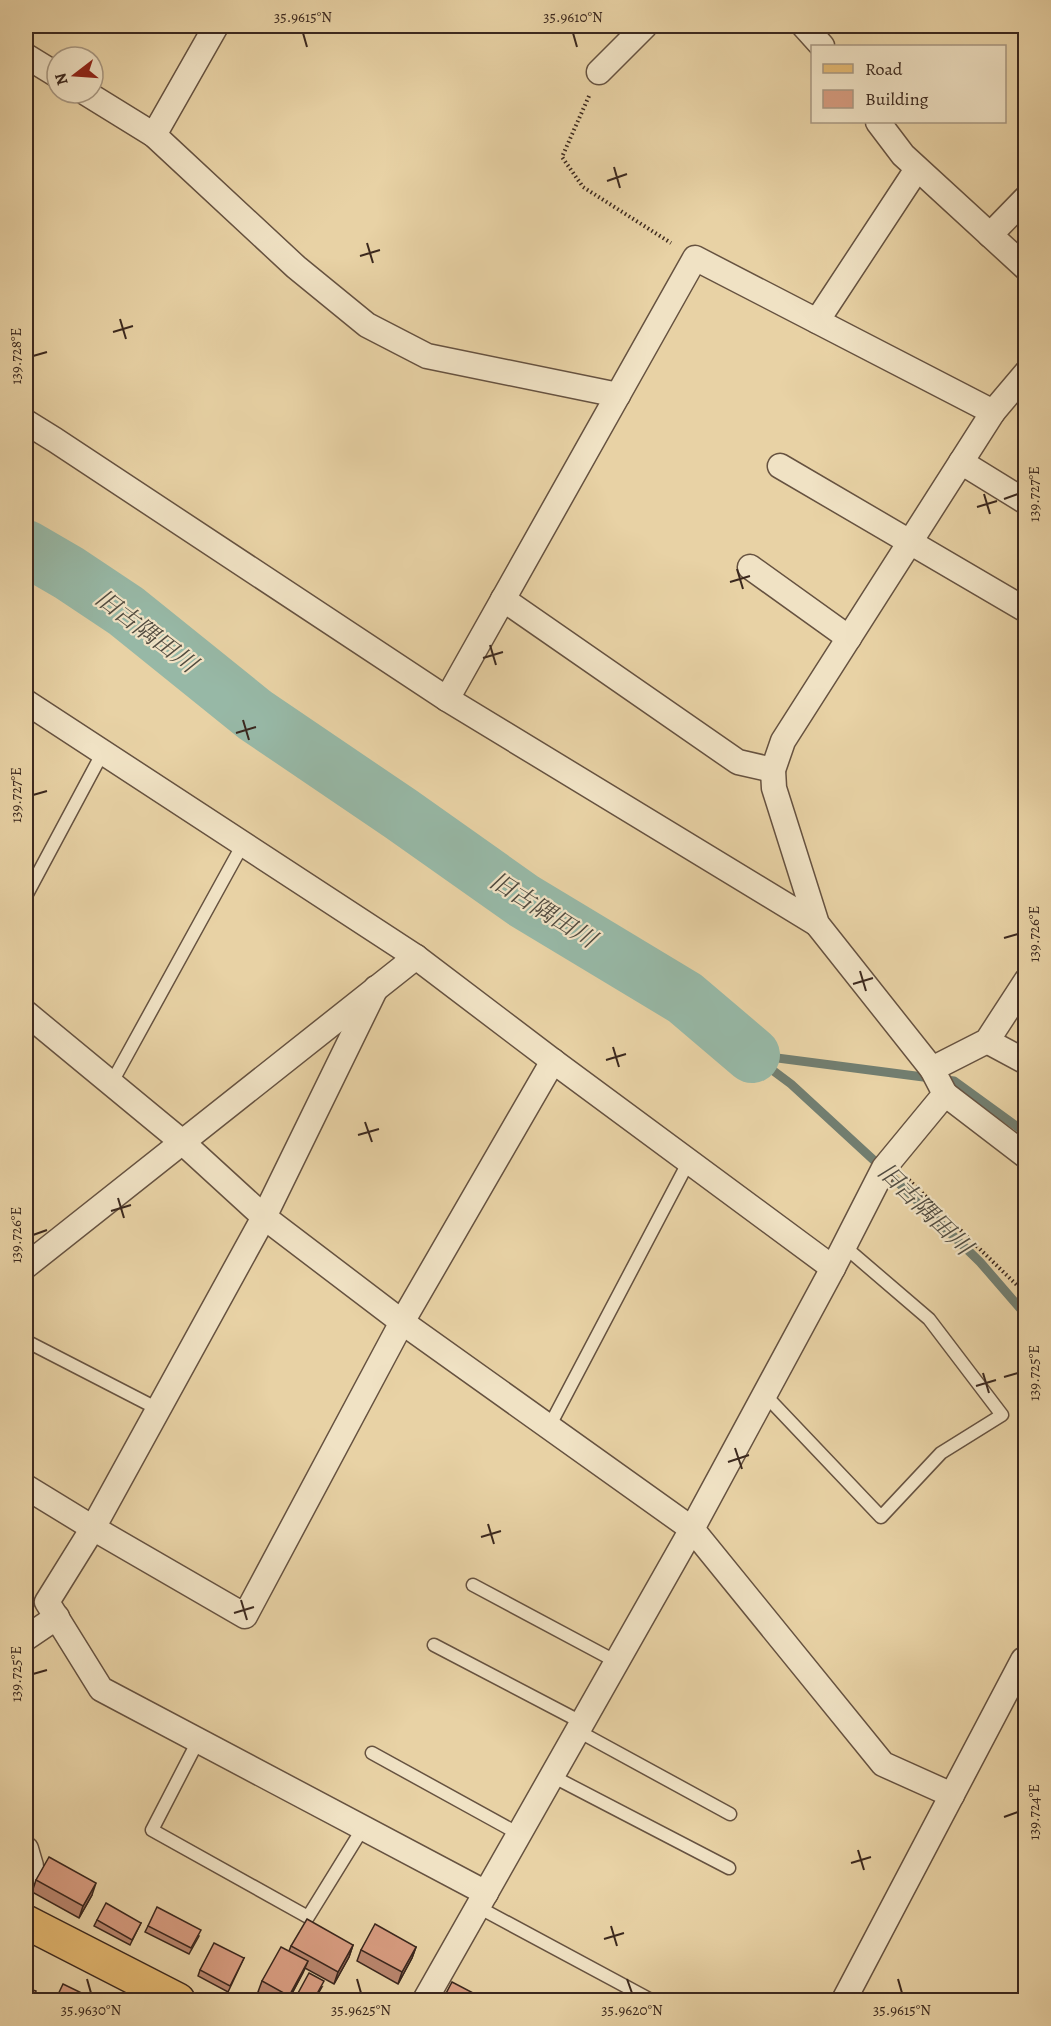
<svg xmlns="http://www.w3.org/2000/svg" width="1051" height="2026" viewBox="0 0 1051 2026" font-family="Alegreya,'Noto Serif JP',serif">
<style>
.lines{fill:none;stroke-linecap:round;stroke-linejoin:round}
.stream{stroke:#727e70;stroke-width:9}
.river{stroke:#97b8a6;stroke-width:56}
.lane-casing{stroke:#665240;stroke-width:15}
.street-casing{stroke:#665240;stroke-width:27}
.primary-casing{stroke:#3b281e;stroke-width:36}
.path{stroke:#3b281e;stroke-width:4;stroke-dasharray:1.5 3;stroke-linecap:butt}
.lane{stroke:#f0e2c4;stroke-width:12}
.street{stroke:#f0e2c4;stroke-width:24}
.primary{stroke:#e4b972;stroke-width:33}
.wall{fill:#b9866e;stroke:#3b281e;stroke-width:1.5}
.shaded-wall{fill:#966d5a;stroke:#3b281e;stroke-width:1.5}
.building{fill:#d79c80;stroke:#3b281e;stroke-width:1.5}
.ticks{fill:none;stroke:#3b281e;stroke-width:2}
.labels{text-anchor:middle;dominant-baseline:central;stroke-width:4.5;stroke-linejoin:round;paint-order:stroke}
.water-label{font-size:24px;font-style:italic;fill:#524c40;stroke:#f0e2c4}
.neatline{fill:none;stroke:#3b281e;stroke-width:2}
.ticks-label{font-size:15px;text-anchor:middle;fill:#3b281e}
</style>
<rect width="100%" height="100%" fill="#e8d2a5"/>
<filter id="stains"><feTurbulence type="fractalNoise" baseFrequency=".00333" numOctaves="4"/><feColorMatrix values="0 0 0 0 .2 0 0 0 0 .09 0 0 0 0 .02 0 0 0 .5 -.17"/></filter>
<radialGradient id="worn" r=".72"><stop offset=".6" stop-color="#630" stop-opacity="0"/><stop offset="1" stop-color="#630" stop-opacity=".3"/></radialGradient>
<g class="lines">
<g class="stream">
<path d="M752 1055 791 1084 904 1188 980 1262 1026 1315"/>
<path d="M755 1055 954 1081 1026 1133"/>
</g>
<path class="river" d="M26 548 69 573 126 611 255 715 401 814 524 901 685 998 752 1055"/>
<defs>
<g id="lane">
<path d="M26 896 103 752"/>
<path d="M111 1084 243 844"/>
<path d="M26 1341 158 1409"/>
<path d="M765 1395 881 1517 941 1453 1002 1415 929 1319 845 1247"/>
<path d="M549 1427 689 1161"/>
<path d="M473 1585 617 1662"/>
<path d="M434 1645 583 1723"/>
<path d="M578 1731 730 1814"/>
<path d="M198 1741 152 1830 308 1917 363 1828"/>
<path d="M372 1753 519 1834"/>
<path d="M552 1776 729 1868"/>
<path d="M478 1907 651 2000"/>
</g>
<g id="street">
<path d="M804 26 822 46"/>
<path d="M26 56 57 75"/>
<path d="M599 72 645 26"/>
<path d="M86 93 154 135 296 267 367 325 427 356 618 395"/>
<path d="M878 122 903 155 1026 268"/>
<path d="M154 135 216 26"/>
<path d="M990 235 1026 198"/>
<path d="M817 321 917 169"/>
<path d="M26 422 55 440 447 699 817 924"/>
<path d="M961 462 1026 502"/>
<path d="M780 466 1026 610"/>
<path d="M750 567 849 638"/>
<path d="M503 599 738 762 773 770"/>
<path d="M447 699 695 258 993 412"/>
<path d="M26 702 416 957 553 1061 833 1268"/>
<path d="M376 988 264 1217 93 1528 47 1602 101 1689 486 1893"/>
<path d="M26 1013 181 1141 264 1217 402 1322 692 1529 883 1764 952 1795"/>
<path d="M987 1041 1026 1062"/>
<path d="M932 1069 817 924 774 788 773 770 783 741 993 412 1026 373"/>
<path d="M945 1094 1026 1156"/>
<path d="M26 1266 416 957"/>
<path d="M26 1487 93 1528 245 1616 402 1322 553 1061"/>
<path d="M26 1638 57 1617"/>
<path d="M26 1849 31 1866 26 1876"/>
<path d="M425 2000 692 1529 833 1268 884 1168 945 1094 932 1069 987 1041 1026 981"/>
<path d="M844 2000 1023 1660H1026"/>
</g>
<path id="primary" d="M26 1922 178 2000"/>
</defs>
<use href="#lane" class="lane-casing"/>
<use href="#street" class="street-casing"/>
<use href="#primary" class="primary-casing"/>
<g class="path">
<path d="M589 96 562 157 583 187 671 243"/>
<path d="M909 1180 1026 1294"/>
</g>
<use href="#lane" class="lane"/>
<use href="#street" class="street"/>
<use href="#primary" class="primary"/>
</g>
<g class="wall">
<path d="M36 1880 92 1895 79 1918 32 1892Z"/>
<path d="M97 1920 141 1923 130 1945 94 1926Z"/>
<path d="M148 1926 199 1936 189 1954 145 1932Z"/>
<path d="M353 1945 349 1957 334 1984 305 1968 288 2001H273L258 1992 262 1981 289 1951 291 1946Z"/>
<path d="M416 1947 412 1958 398 1984 357 1961 361 1950Z"/>
<path d="M244 1958 228 1992 198 1976 200 1970Z"/>
<path d="M322 1987 314 2001H295L297 1995Z"/>
</g>
<g class="shaded-wall">
<path d="M96 1883 92 1895 79 1918 83 1906Z"/>
<path d="M353 1945 349 1957 334 1984 338 1972Z"/>
<path d="M416 1947 412 1958 398 1984 402 1972Z"/>
<path d="M308 1961 303 1973 288 2001H287Z"/>
</g>
<g class="building">
<path d="M49 1857 96 1883 83 1906 36 1880Z"/>
<path d="M106 1903 141 1923 132 1940 97 1920Z"/>
<path d="M157 1907 201 1930 191 1948 148 1926Z"/>
<path d="M307 1919 353 1945 338 1972 291 1946Z"/>
<path d="M375 1924 416 1947 402 1972 361 1950Z"/>
<path d="M214 1943 244 1958 230 1986 200 1970Z"/>
<path d="M281 1947 308 1961 289 1996 262 1981Z"/>
<path d="M309 1973 324 1981 313 2001H307L297 1995Z"/>
<path d="M452 1982 479 1996 477 2001H442Z"/>
<path d="M63 1984 92 1998 90 2001H55Z"/>
<path d="M26 1988 36 1991 34 2001H26Z"/>
</g>
<path class="ticks" d="M303 33 307 47M573 33 577 47M614 167 620 188M607 181 627 174M367 243 373 263M360 256 380 250M120 319 126 339M113 332 133 326M33 356 47 352M984 494 990 514M1004 499 1018 494M977 507 997 501M737 569 743 589M730 582 750 576M490 645 496 665M483 658 503 652M243 720 249 740M236 733 256 727M33 795 47 791M1004 938 1018 934M860 971 866 991M853 984 873 978M613 1047 619 1067M606 1060 626 1054M365 1122 372 1142M358 1135 379 1129M118 1198 124 1218M111 1211 131 1205M33 1235 47 1230M983 1373 989 1393M1004 1377 1018 1373M976 1386 996 1380M735 1448 742 1469M728 1462 749 1455M488 1524 494 1544M481 1537 501 1531M241 1600 247 1620M234 1613 254 1607M33 1674 47 1670M1004 1817 1018 1812M858 1850 864 1870M851 1863 871 1857M611 1926 617 1946M604 1939 624 1933M87 1979 91 1993M357 1979 361 1993M627 1979 632 1993M898 1979 902 1993"/>
<g class="labels">
<g class="water-label">
<text transform="translate(146 631) rotate(37)">旧古隅田川</text>
<text transform="translate(543 910) rotate(32)">旧古隅田川</text>
<text transform="translate(925 1209) rotate(44)">旧古隅田川</text>
</g>
</g>
<rect width="1051" height="2026" fill="none" stroke="#e8d2a5" stroke-width="66"/>
<rect x="811" y="45" width="195" height="78" fill="#f0e2c4" stroke="#a89882" stroke-width="1.5"/>
<rect x="823" y="64" width="30" height="9" fill="#e4b972" stroke="#a89882" stroke-width="1.5"/>
<text x="865" y="75" font-size="18" fill="#3b281e">Road</text>
<rect x="823" y="90" width="30" height="18" fill="#d79c80" stroke="#a89882" stroke-width="1.5"/>
<text x="865" y="105" font-size="18" fill="#3b281e">Building</text>
<g transform="translate(75 75) rotate(253)"><circle r="28" fill="#f0e2c4" stroke="#a89882" stroke-width="1.5"/>
<path d="M0-4.5L10 22L0 15L-10 22Z" fill="#8f2418"/>
<text y="-9" font-size="16" font-weight="bold" text-anchor="middle" fill="#3b281e">N</text>
</g>
<rect x="33" y="33" width="985" height="1960" class="neatline"/>
<g class="ticks-label">
<text x="303" y="22">35.9615°N</text>
<text x="573" y="22">35.9610°N</text>
<text transform="translate(16 356) rotate(-90)" y="5">139.728°E</text>
<text transform="translate(1034 494) rotate(-90)" y="5">139.727°E</text>
<text transform="translate(16 795) rotate(-90)" y="5">139.727°E</text>
<text transform="translate(1034 934) rotate(-90)" y="5">139.726°E</text>
<text transform="translate(16 1235) rotate(-90)" y="5">139.726°E</text>
<text transform="translate(1034 1373) rotate(-90)" y="5">139.725°E</text>
<text transform="translate(16 1674) rotate(-90)" y="5">139.725°E</text>
<text transform="translate(1034 1812) rotate(-90)" y="5">139.724°E</text>
<text x="91" y="2015">35.9630°N</text>
<text x="361" y="2015">35.9625°N</text>
<text x="632" y="2015">35.9620°N</text>
<text x="902" y="2015">35.9615°N</text>
</g>
<rect width="100%" height="100%" filter="url(#stains)"/>
<rect width="100%" height="100%" fill="url(#worn)"/>
</svg>
